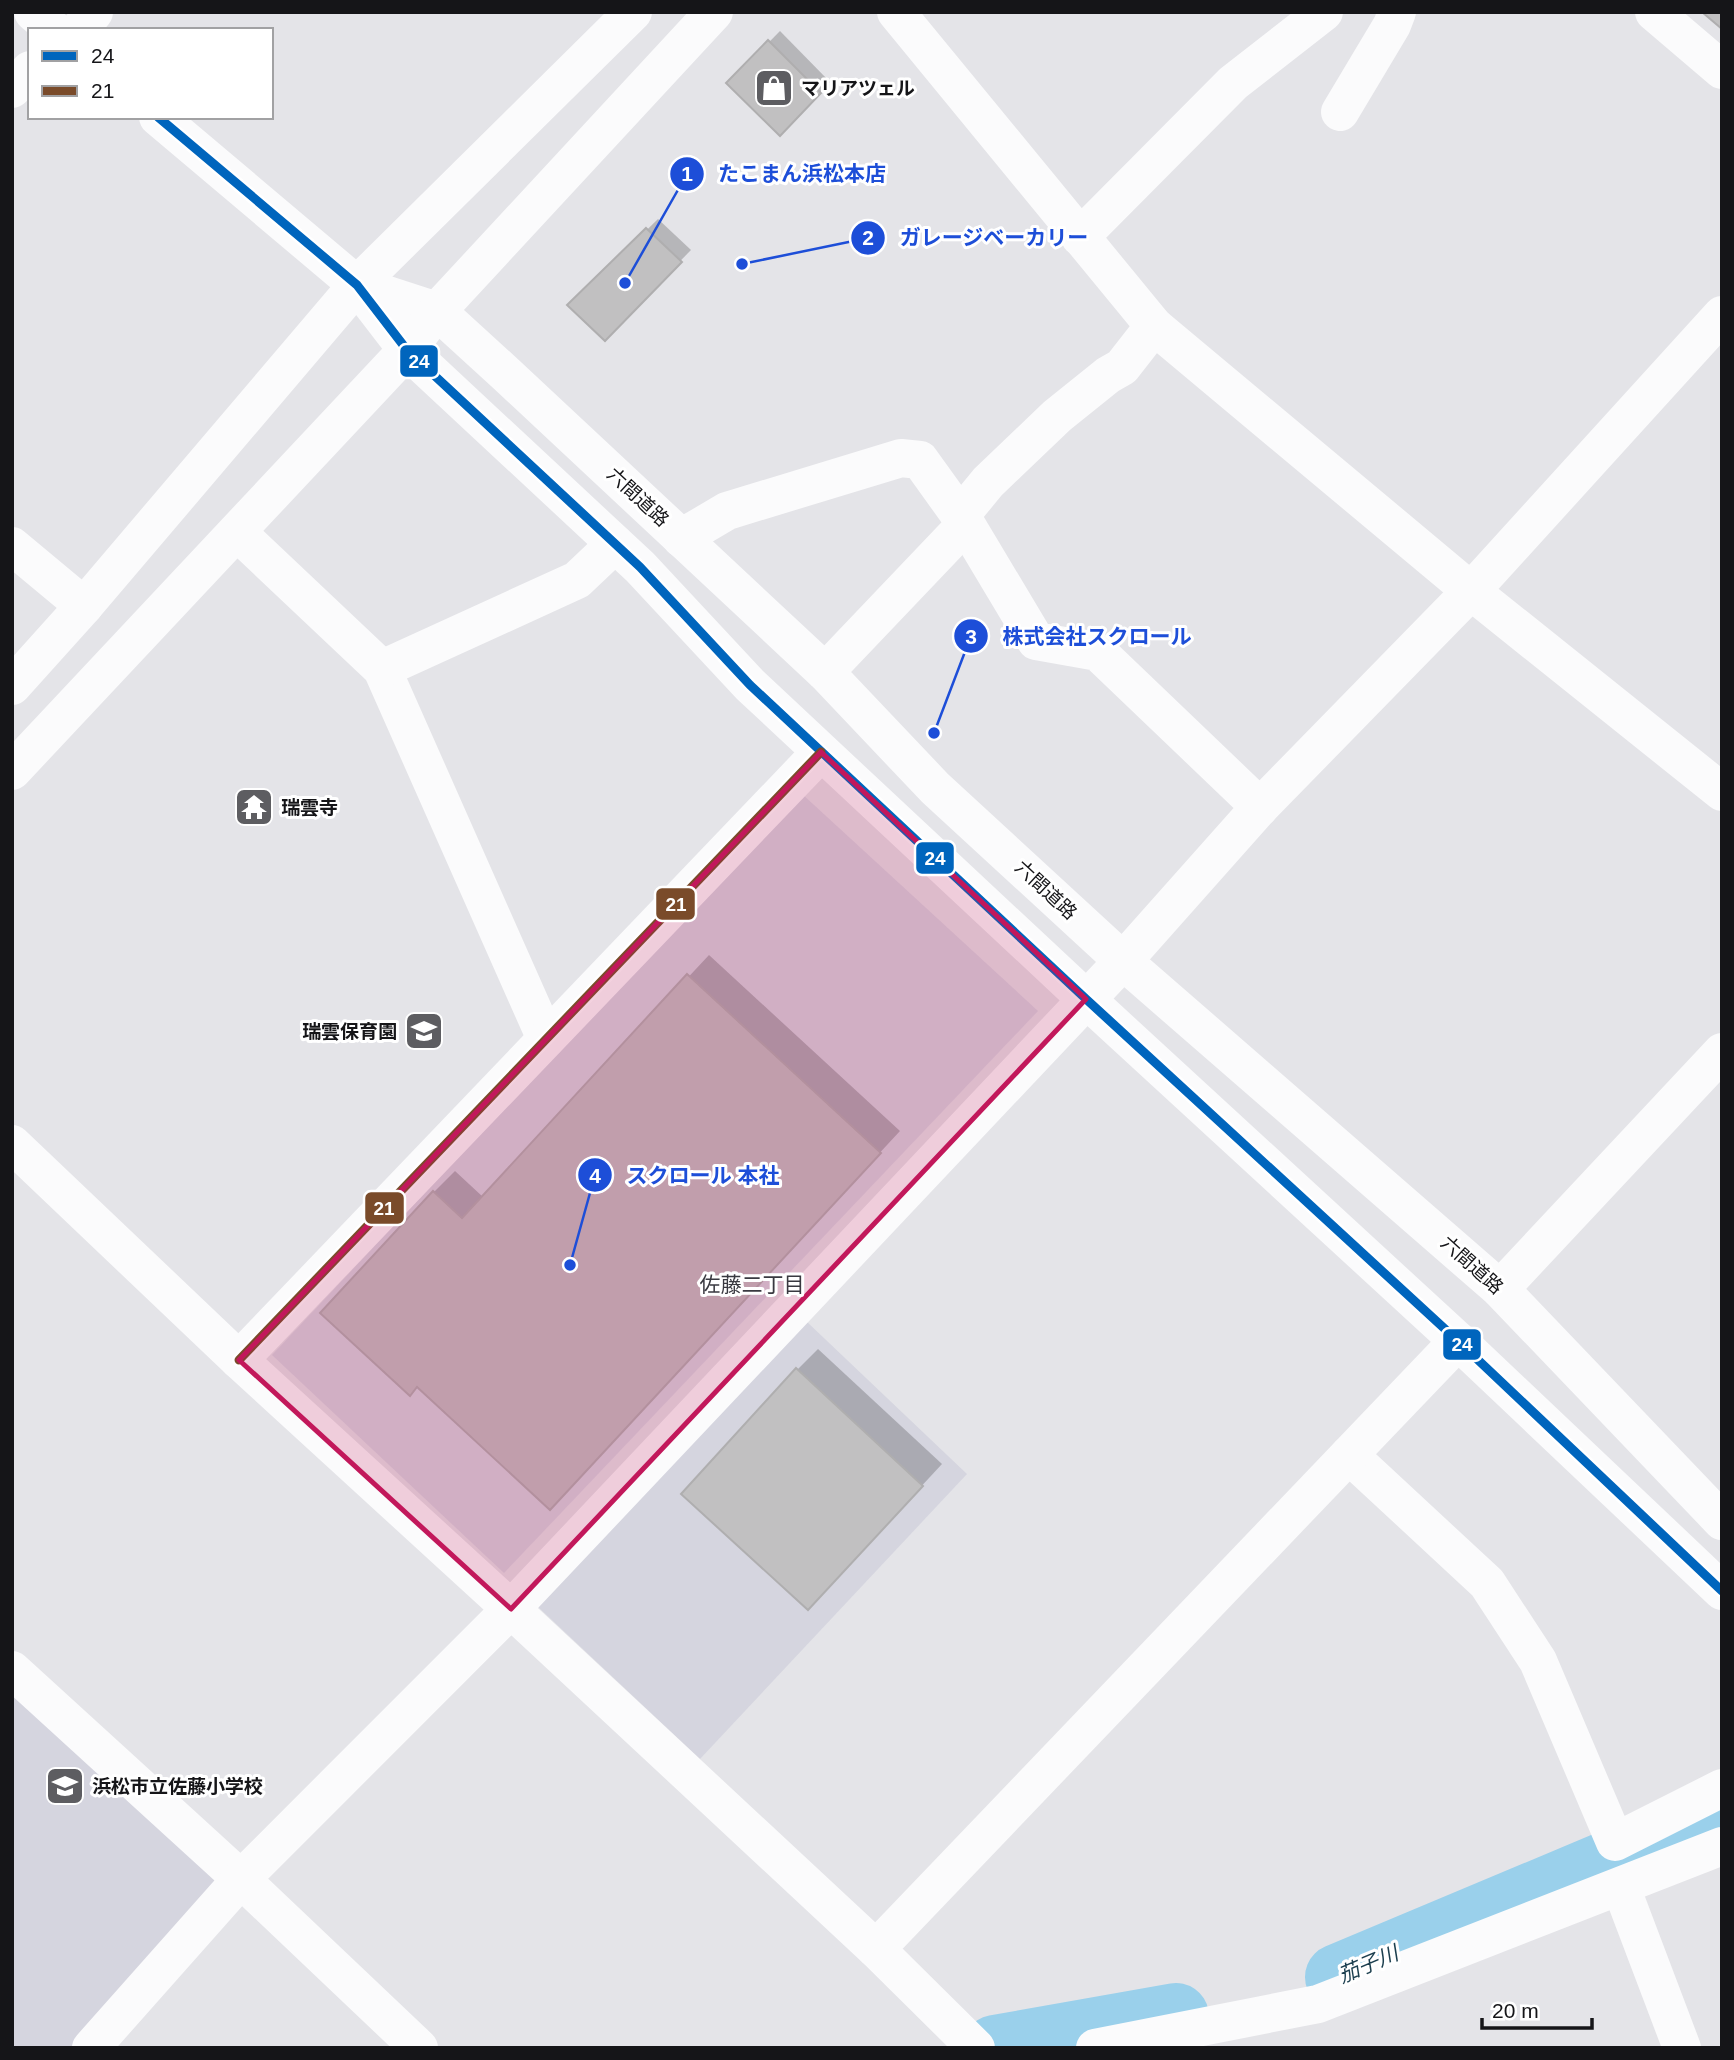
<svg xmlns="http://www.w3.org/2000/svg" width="1734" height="2060" viewBox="0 0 1734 2060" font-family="Arial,'Noto Sans JP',sans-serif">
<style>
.built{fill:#d5d5df}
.shadow{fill:#0003}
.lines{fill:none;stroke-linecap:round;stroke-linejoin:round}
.river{stroke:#9ad0eb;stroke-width:66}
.building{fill:#c1c0c1;stroke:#afaeaf;stroke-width:2}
.minor{stroke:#fbfbfc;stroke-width:38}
.bus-1-casing{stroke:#fff;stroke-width:14}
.bus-2-casing{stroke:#fff;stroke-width:14}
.bus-1{stroke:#0065bd;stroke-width:9}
.bus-2{stroke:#7a4b2a;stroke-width:9}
.marked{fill:#c2185b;fill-opacity:0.2;stroke:#c2185b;stroke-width:5;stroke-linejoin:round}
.labels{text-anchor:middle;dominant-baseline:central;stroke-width:6;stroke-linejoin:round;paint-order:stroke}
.poi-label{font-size:19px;font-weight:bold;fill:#151518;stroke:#fff;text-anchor:start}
.street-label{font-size:19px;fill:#151518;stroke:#fff}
.neighbourhood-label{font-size:21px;fill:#393940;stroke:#fff}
.water-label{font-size:21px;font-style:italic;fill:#1c3f4f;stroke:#fff}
.leader{fill:none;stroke:#1d4ed8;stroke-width:2.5}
.callout-dot{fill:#1d4ed8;stroke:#fff;stroke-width:2.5}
.mark-label{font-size:21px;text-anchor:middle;font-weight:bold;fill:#fff}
.callout-label{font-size:21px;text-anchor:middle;font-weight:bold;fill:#1d4ed8;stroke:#fff;stroke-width:6;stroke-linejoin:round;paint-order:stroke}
.line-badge{stroke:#fff;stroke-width:2.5}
.badge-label{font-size:19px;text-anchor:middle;font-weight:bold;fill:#fff}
</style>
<rect width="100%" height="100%" fill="#e4e4e8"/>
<g class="built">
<path d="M801 793 1038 1011 504 1573 272 1355Z"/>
<path d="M805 1320 967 1474 700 1759 537 1606Z"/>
<path d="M12 1689 225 1883 70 2048H12Z"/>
</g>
<g class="shadow">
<path d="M780 31 830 82 780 133 729 83Z"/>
<path d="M658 219 691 250 605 338 570 305Z"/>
<path d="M709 955 900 1131 550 1508 434 1192 455 1171 483 1197Z"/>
<path d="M818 1349 942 1464 828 1587 797 1370Z"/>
</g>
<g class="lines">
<g class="river">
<path d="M1338 1977 1605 1865 1634 1850 1722 1817"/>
<path d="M995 2048 1176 2016"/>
</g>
</g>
<g class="building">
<path d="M1702 12H1722V29Z"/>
<path d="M768 40 821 93 780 136 726 83Z"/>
<path d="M646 228 682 262 605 341 567 305Z"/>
<path d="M687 974 881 1153 550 1510 417 1387 410 1396 320 1313 433 1191 462 1218Z"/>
<path d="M796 1368 923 1486 808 1610 681 1494Z"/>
</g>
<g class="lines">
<g class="minor">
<path d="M33 12 54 30"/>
<path d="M896 12 1154 326 1471 591 1722 792"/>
<path d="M1654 12 1722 70"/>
<path d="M79 30 94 12"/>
<path d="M12 89 30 70"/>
<path d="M1340 112 1392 25 1397 12"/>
<path d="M158 117 357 285 407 350 640 567 750 685 1086 999 1458 1341 1722 1591"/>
<path d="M1080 237 1233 83 1324 12"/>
<path d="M357 285 437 311 506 374 825 672 935 788 1123 961 1500 1289 1722 1521"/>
<path d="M960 516 988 482 1057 416 1108 375 1122 367 1154 326"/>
<path d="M237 532 382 669 546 1039"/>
<path d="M681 538 727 511 901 458 920 460 966 524 1036 641 1098 652 1260 807"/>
<path d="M12 546 84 606"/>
<path d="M382 669 577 580 615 544"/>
<path d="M825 672 966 524"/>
<path d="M12 686 84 606 357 285 633 12"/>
<path d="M12 771 407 350 437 311 714 12"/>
<path d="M12 1144 239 1360 511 1609 1123 961 1260 807 1471 591 1722 315"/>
<path d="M1500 1289 1722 1052"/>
<path d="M239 1360 821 752"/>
<path d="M1349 1455 1487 1583 1538 1661 1615 1842 1722 1788"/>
<path d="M12 1670 241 1879 419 2048"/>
<path d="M1621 1887 1682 2048"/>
<path d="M876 1949 1458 1341"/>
<path d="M91 2048 241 1879 511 1609 876 1949 976 2048"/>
<path d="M1095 2048 1318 2004 1722 1846"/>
</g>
<defs>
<path id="bus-1" d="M158 117 357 285 407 350 640 567 750 685 1086 999 1458 1341 1722 1591"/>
<path id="bus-2" d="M239 1360 821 752"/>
</defs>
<use href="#bus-1" class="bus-1-casing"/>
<use href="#bus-2" class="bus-2-casing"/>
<use href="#bus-1" class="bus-1"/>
<use href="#bus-2" class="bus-2"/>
</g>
<path class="marked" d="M821 752 1086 999 511 1609 239 1360Z"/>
<defs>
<symbol id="shop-square" viewBox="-11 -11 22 22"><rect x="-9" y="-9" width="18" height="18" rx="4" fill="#5d5d61" stroke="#fff"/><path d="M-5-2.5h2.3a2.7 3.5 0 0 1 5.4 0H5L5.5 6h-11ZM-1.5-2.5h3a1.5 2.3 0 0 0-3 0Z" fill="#fff"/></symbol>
<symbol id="temple-square" viewBox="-11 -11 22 22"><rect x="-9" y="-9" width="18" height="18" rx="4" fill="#5d5d61" stroke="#fff"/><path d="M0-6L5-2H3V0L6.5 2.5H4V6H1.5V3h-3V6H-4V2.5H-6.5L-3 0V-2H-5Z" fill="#fff"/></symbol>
<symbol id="school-square" viewBox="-11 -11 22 22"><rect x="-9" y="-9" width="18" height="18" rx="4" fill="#5d5d61" stroke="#fff"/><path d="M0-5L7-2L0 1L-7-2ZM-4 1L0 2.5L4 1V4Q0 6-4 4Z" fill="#fff"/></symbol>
</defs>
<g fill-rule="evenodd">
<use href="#shop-square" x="752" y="66" width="44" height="44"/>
<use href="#temple-square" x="232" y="785" width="44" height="44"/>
<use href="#school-square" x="402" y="1009" width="44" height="44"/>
<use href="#school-square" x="43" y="1764" width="44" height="44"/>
</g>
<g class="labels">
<g class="poi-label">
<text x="801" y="88">マリアツェル</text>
<text x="281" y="807">瑞雲寺</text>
<text x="397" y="1031" text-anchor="end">瑞雲保育園</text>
<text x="92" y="1786">浜松市立佐藤小学校</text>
</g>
<g class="street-label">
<text transform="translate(638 497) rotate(43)">六間道路</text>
<text transform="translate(1046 890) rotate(43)">六間道路</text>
<text transform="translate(1472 1265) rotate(42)">六間道路</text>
</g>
<g class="neighbourhood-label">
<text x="752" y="1284">佐藤二丁目</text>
</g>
<g class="water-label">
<text transform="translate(1368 1964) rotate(-23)">茄子川</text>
</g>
</g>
<path class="leader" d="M625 283L687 174M742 264L868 238M934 733L971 636M570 1265L595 1175"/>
<g class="callout-dot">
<circle cx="625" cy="283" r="7"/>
<circle cx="742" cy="264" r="7"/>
<circle cx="934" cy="733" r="7"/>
<circle cx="570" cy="1265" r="7"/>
<circle cx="687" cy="174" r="18"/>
<circle cx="868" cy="238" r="18"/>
<circle cx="971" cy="636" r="18"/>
<circle cx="595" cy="1175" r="18"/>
</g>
<g class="mark-label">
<text x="687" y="181">1</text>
<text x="868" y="245">2</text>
<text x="971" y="644">3</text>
<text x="595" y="1183">4</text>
</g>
<g class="callout-label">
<text x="802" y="181">たこまん浜松本店</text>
<text x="994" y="245">ガレージベーカリー</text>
<text x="1097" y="644">株式会社スクロール</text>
<text x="703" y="1183">スクロール 本社</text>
</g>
<g class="line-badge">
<rect x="399" y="344" width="40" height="34" rx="7" fill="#0065bd"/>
<rect x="915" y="841" width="40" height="34" rx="7" fill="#0065bd"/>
<rect x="655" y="887" width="41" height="34" rx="7" fill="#7a4b2a"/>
<rect x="364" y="1191" width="41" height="34" rx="7" fill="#7a4b2a"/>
<rect x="1442" y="1328" width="40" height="33" rx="7" fill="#0065bd"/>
</g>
<g class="badge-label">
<text x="419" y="368">24</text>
<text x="935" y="865">24</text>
<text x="676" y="911">21</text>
<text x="384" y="1215">21</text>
<text x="1462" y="1351">24</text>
</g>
<rect width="1734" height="2060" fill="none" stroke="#151518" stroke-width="28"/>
<rect x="28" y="28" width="245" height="91" fill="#ffffff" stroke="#a1a1a3" stroke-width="2"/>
<rect x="42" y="51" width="35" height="10" fill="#0065bd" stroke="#a1a1a3" stroke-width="2"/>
<text x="91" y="63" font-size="21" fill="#151518">24</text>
<rect x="42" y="86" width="35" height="10" fill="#7a4b2a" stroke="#a1a1a3" stroke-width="2"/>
<text x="91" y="98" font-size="21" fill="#151518">21</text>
<path d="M1482 2018v10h110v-10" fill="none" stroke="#151518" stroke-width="3.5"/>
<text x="1492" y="2018" font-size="21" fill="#151518" stroke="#ffffff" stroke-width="5" paint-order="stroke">20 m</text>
</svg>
